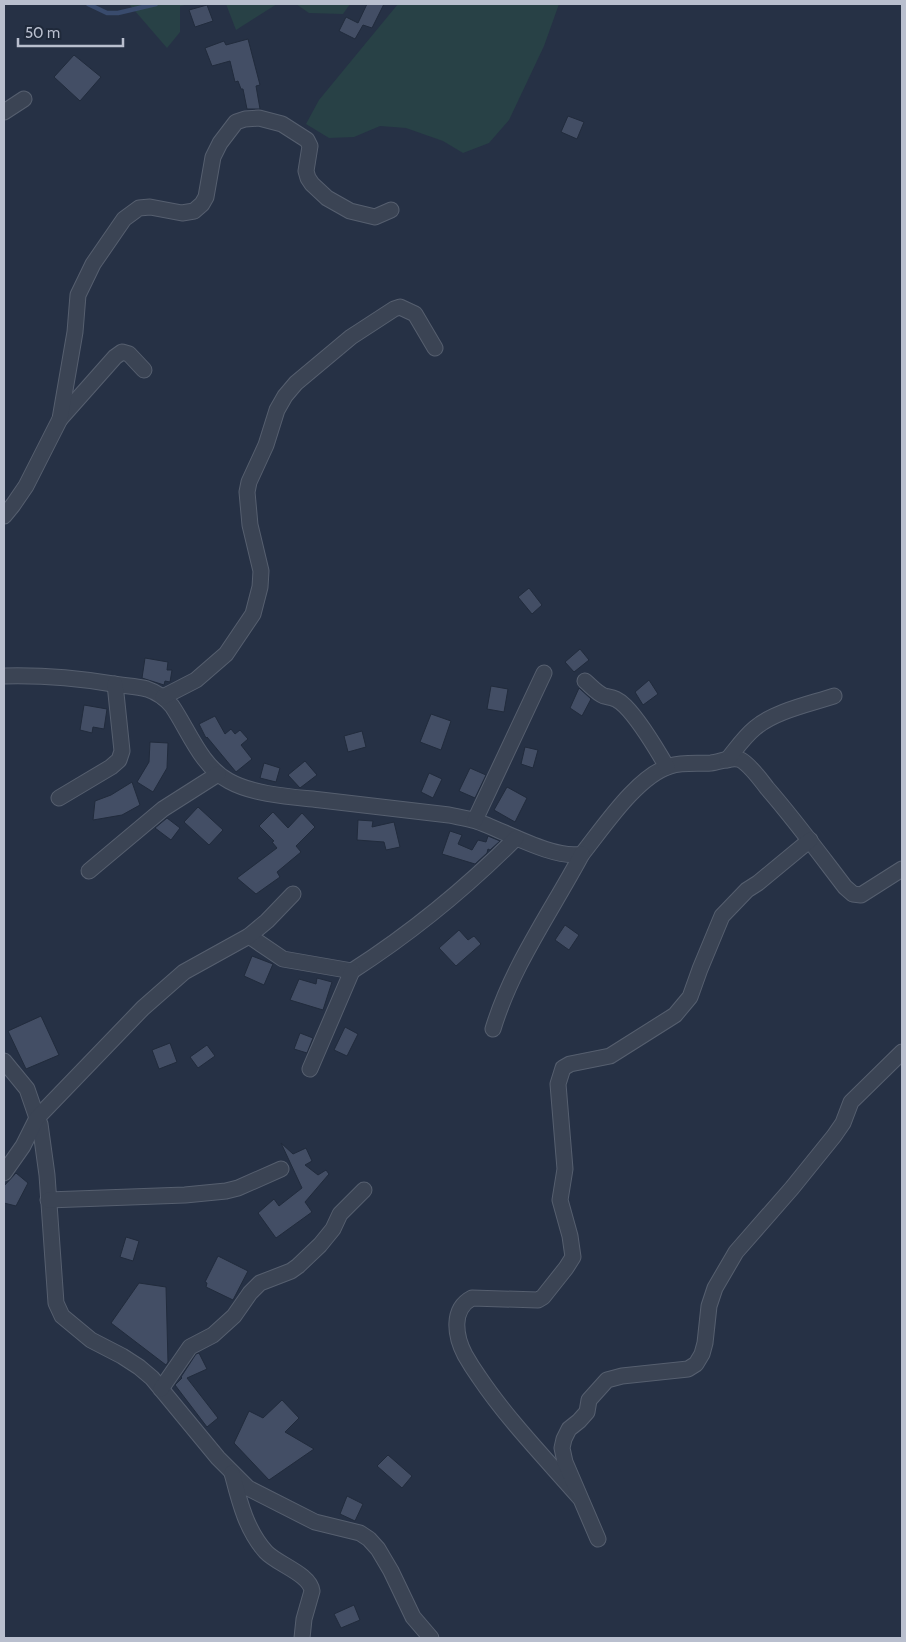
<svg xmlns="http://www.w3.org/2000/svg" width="906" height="1642" viewBox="0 0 906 1642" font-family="Cabin,sans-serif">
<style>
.green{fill:#284146}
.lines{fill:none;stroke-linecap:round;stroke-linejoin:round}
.stream{stroke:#394b6d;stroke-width:4.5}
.building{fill:#434e65;stroke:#212b3c}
.minor-casing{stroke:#565f6f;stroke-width:17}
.minor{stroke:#3b4454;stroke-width:15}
</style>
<rect width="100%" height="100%" fill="#263145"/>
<g class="green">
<path d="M129 4H190L180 6V32L167 48Z"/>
<path d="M226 4H277L236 30Z"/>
<path d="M296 4H350L343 14 309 13Z"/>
<path d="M398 4H559L544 46 509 120 489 143 463 153 443 141 406 128 380 126 354 137 329 138 306 124 319 100Z"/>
</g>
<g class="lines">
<path class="stream" d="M88 4 107 13H118L156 4"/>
</g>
<g class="building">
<path d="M367 4H384L372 28 363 25 355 39 339 31 346 17 358 23Z"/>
<path d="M207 5 213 21 195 27 189 10Z"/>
<path d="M248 39 260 85 256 86 260 109H247L243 89H241L238 81 235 82 230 61 212 66 205 48 224 41 226 45Z"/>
<path d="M74 55 101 77 80 101 54 77Z"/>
<path d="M568 116 584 122 577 139 561 132Z"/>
<path d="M529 588 542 605 532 614 518 597Z"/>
<path d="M580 649 589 660 574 672 565 662Z"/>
<path d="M145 658 168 662 167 670H172L170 682 165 681 164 685 142 678Z"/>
<path d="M649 680 658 694 643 705 635 692Z"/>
<path d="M491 686 508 689 504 712 487 709Z"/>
<path d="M579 688 591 699 582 716 570 708Z"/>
<path d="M84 705 107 709 104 729 93 727 92 733 80 730Z"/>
<path d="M431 714 451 721 441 750 420 742Z"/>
<path d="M215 716 225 734 231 729 235 734 240 730 248 739 241 745 252 759 236 772 207 737 206 738 199 724Z"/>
<path d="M362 731 366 747 348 752 344 736Z"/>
<path d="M150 742 168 743 167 768 153 792 137 782 149 762Z"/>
<path d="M525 747 538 750 533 768 521 764Z"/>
<path d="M305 761 317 775 300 788 288 775Z"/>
<path d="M264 763 280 768 276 782 260 778Z"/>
<path d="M470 768 486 775 475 798 459 791Z"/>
<path d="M429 773 442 779 433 798 421 792Z"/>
<path d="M132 782 140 805 122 815 93 820 95 801 111 795Z"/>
<path d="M507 787 527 798 515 822 494 810Z"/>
<path d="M198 807 223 830 209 845 184 822Z"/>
<path d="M273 812 288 828 302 813 315 827 296 846 301 852 277 872 280 877 256 894 237 878 277 848 272 842 274 841 259 826Z"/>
<path d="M167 818 180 828 171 840 155 828Z"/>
<path d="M358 820 373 821 372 827 394 822 400 847 386 850 384 842 357 840Z"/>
<path d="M450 831 462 835 458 844 472 850 478 840 486 842 488 836 500 841 490 850 488 849 487 853 475 864 442 854Z"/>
<path d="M565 925 579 935 569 950 555 940Z"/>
<path d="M459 930 468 940 474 936 481 944 456 966 439 948Z"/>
<path d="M252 956 273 964 264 985 244 976Z"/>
<path d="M317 978 332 982 323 1010 290 1000 299 979 316 984Z"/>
<path d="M41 1016 59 1055 26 1069 8 1031Z"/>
<path d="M345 1027 358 1034 347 1056 334 1050Z"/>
<path d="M300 1033 313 1038 307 1053 294 1049Z"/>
<path d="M170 1043 177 1062 159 1069 152 1050Z"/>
<path d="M207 1045 215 1056 198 1068 190 1057Z"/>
<path d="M281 1143 293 1154 306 1148 312 1161 305 1165 318 1175 326 1170 329 1174 305 1202 312 1212 276 1238 258 1213 274 1199 279 1206 302 1188Z"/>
<path d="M16 1173 28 1183 16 1206 4 1203V1186Z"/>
<path d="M126 1237 139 1241 133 1261 120 1257Z"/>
<path d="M218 1256 248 1271 233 1300 206 1287 207 1283 205 1282Z"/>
<path d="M139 1283 166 1287 168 1362 166 1365 111 1323Z"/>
<path d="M199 1353 207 1369 187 1378 218 1418 207 1427 175 1385 182 1378 181 1377 196 1354Z"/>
<path d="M282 1400 299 1418 285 1432 314 1449 269 1480 234 1443 249 1411 263 1418Z"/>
<path d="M388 1455 412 1476 402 1488 377 1466Z"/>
<path d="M347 1496 363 1504 355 1521 340 1514Z"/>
<path d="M354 1605 360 1620 341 1628 334 1614Z"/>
</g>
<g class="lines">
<defs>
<g id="minor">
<path d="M4 112 24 99"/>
<path d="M60 419 115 357 122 352 129 354 144 370"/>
<path d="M4 516 13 505 26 486 60 419 75 332 78 295 93 264 124 219 139 208 150 207 182 213 194 211 202 204 206 197 213 157 220 143 236 122 245 119 259 118 282 124 307 140 310 146 306 171 308 178 312 184 327 198 350 211 375 217 391 210"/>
<path d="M4 676C41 675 77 678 113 684 124 686 137 686 147 689 156 692 166 699 172 706 189 731 201 766 229 781 254 795 293 797 321 800 364 805 407 810 449 815 458 817 467 818 476 821 503 830 554 860 582 854 603 828 637 776 670 766 683 762 697 764 711 763 720 762 733 756 741 760 751 766 760 779 767 788 795 820 819 853 845 887L853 894 861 895 902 869"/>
<path d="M585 681C591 686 597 693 604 696 613 698 617 698 625 706 640 721 656 748 667 767"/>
<path d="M163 697 196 680 226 654 253 614 260 587 261 571 250 525 247 492 249 482 266 445 277 410 285 396 296 383 351 337 394 309 400 307 415 314 435 348"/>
<path d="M727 760C736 749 744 737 755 728 775 711 810 704 834 696"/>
<path d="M59 798 111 767 119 760 122 751 115 684"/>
<path d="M475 820 544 673"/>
<path d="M89 871 163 809 218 774"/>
<path d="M249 936 283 959 352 971C411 933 467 887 516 838"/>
<path d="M493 1029C512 966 551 912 582 854"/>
<path d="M4 1061 27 1089 37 1118 40 1124 47 1175 56 1303 62 1316 91 1340 122 1356 139 1367 152 1378 218 1458 248 1488 315 1522 360 1533 369 1539 378 1549 391 1571 413 1617 431 1638"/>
<path d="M310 1069 352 971"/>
<path d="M4 1173 23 1146 37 1118 143 1008 184 972 249 936 267 921 293 894"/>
<path d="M48 1200 185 1195 226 1191 238 1188 281 1169"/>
<path d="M161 1389 190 1347 213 1335 234 1316 250 1293 260 1283 291 1271 298 1266 320 1245 333 1229 340 1214 364 1190"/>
<path d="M232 1473C239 1500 246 1530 266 1552 277 1564 310 1574 312 1591L304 1619 302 1638"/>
<path d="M579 1497C545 1458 508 1420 479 1377 474 1370 469 1362 465 1355 455 1336 451 1309 472 1298L538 1300 543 1297 566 1268 573 1257 570 1236 560 1200 565 1169 558 1084 563 1068 570 1064 610 1056 675 1015 690 997 700 969 722 916 747 890 758 883 810 840"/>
<path d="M598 1539 565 1462 562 1448 564 1439 569 1429 579 1421 587 1412 589 1400 607 1380 622 1376 688 1369 696 1364 702 1354 705 1343 709 1306 715 1288 736 1252 792 1188 834 1136 843 1123 851 1102 902 1052"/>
</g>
</defs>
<use href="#minor" class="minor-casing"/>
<use href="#minor" class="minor"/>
</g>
<rect width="906" height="1642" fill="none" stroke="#b9bfce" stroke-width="10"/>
<path d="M18 38v8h105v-8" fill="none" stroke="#b9bfce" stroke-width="2.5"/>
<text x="25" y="38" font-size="15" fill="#b9bfce" stroke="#1f293a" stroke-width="4" paint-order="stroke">50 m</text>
</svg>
